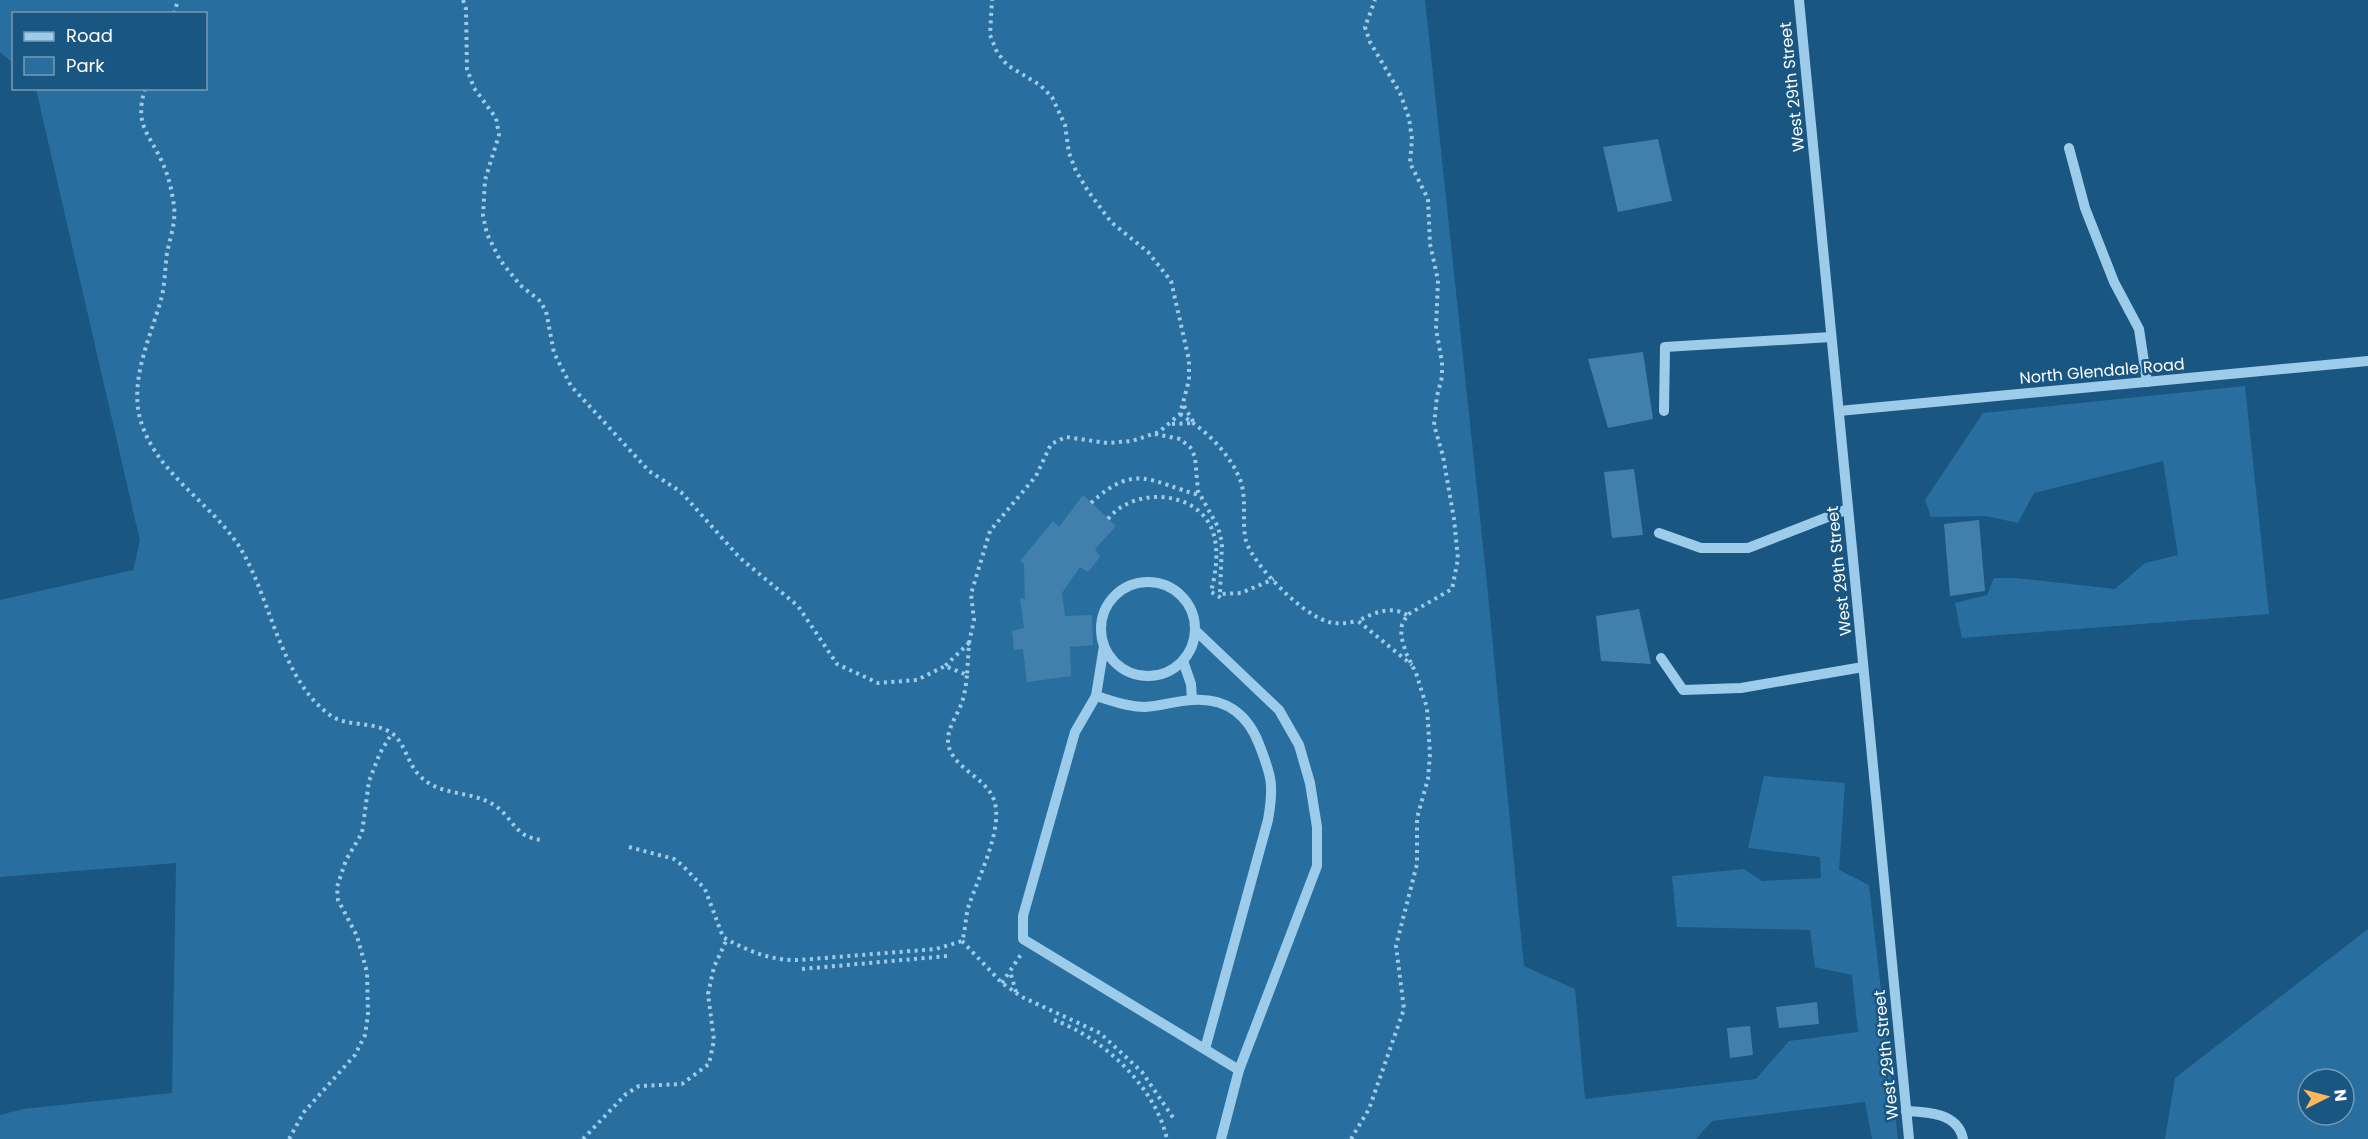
<svg xmlns="http://www.w3.org/2000/svg" width="2368" height="1139" viewBox="0 0 2368 1139" font-family="Poppins,sans-serif">
<style>
.green{fill:#286fa0;fill-rule:evenodd}
.building{fill:#4180ac}
.lines{fill:none;stroke-linecap:round;stroke-linejoin:round}
.path{stroke:#9dcceb;stroke-width:4;stroke-dasharray:3 4.5;stroke-linecap:butt}
.minor{stroke:#9dcceb;stroke-width:10}
.labels{text-anchor:middle;dominant-baseline:central;stroke-width:5;stroke-linejoin:round;paint-order:stroke}
.street-label{font-size:16px;fill:#fff;stroke:#195682}
</style>
<rect width="100%" height="100%" fill="#195682"/>
<g class="green">
<path d="M0 0H1425L1486 574 1524 966 1575 989 1585 1099 1756 1079 1789 1041 1858 1032 1852 975 1815 967 1810 930 1677 927 1672 876 1744 869 1762 881 1821 878 1820 857 1748 848 1764 776 1845 783 1839 870 1869 885 1898 1139H1872L1865 1102 1712 1121 1696 1139H0V1115L23 1109 172 1093 176 863 0 877V600L133 570 140 541 36 89 206 88V14H14L13 63 0 52Z"/>
<path d="M2245 386 2269 614 1962 638 1955 603 1987 595 1994 578H2015L2115 589 2145 563 2178 555 2163 461 2034 493 2018 523 1986 516 1931 517 1925 500 1983 413Z"/>
<path d="M2368 929V1139H2165L2175 1078ZM2308 1079H2344V1115H2308Z"/>
</g>
<g class="building">
<path d="M1658 139 1672 201 1618 212 1603 147Z"/>
<path d="M1643 352 1653 419 1608 428 1588 359Z"/>
<path d="M1634 469 1643 535 1612 538 1604 472Z"/>
<path d="M1083 495 1116 526 1095 549 1100 557 1088 572 1080 567 1062 593 1065 616 1092 615 1093 645 1070 647 1071 676 1027 682 1023 649 1014 650 1012 631 1024 628 1020 598 1025 599 1024 564 1020 561 1053 521 1059 527Z"/>
<path d="M1979 520 1985 591 1950 596 1944 524Z"/>
<path d="M1639 609 1651 664 1601 661 1596 616Z"/>
<path d="M1817 1002 1819 1024 1779 1028 1776 1007Z"/>
<path d="M1750 1026 1753 1055 1730 1058 1727 1028Z"/>
</g>
<g class="lines">
<g class="path">
<path d="M463 0 466 9 467 69 474 88 496 118 499 135 485 180 483 216 487 234 500 260 520 285 539 300 546 311 554 353 571 386 649 471 681 492 740 558 798 606 837 664 878 683 917 680 945 666 967 675 969 643 945 666"/>
<path d="M174 14 178 0"/>
<path d="M145 88C134 127 149 132 163 164 169 177 172 192 174 206 176 222 170 238 167 253 165 268 165 282 162 296 152 333 131 375 139 414 152 473 213 502 242 551 271 601 282 681 330 715 346 727 372 721 390 732 405 741 407 763 419 775 439 797 471 790 494 805 514 818 514 838 543 840"/>
<path d="M1184 406 1194 423"/>
<path d="M1180 414C1205 430 1227 450 1239 477 1248 497 1241 520 1246 541 1254 566 1301 613 1326 621 1336 625 1347 623 1358 621"/>
<path d="M1172 424 1194 423"/>
<path d="M1155 434 1180 439 1190 447 1195 457 1198 491 1218 527 1222 543 1220 594 1241 593 1274 579"/>
<path d="M1091 503C1135 462 1151 482 1199 495"/>
<path d="M1108 519C1132 488 1193 489 1211 527 1220 547 1216 572 1211 592L1223 599"/>
<path d="M1407 615C1391 605 1373 613 1358 621L1412 665"/>
<path d="M969 643 974 620 971 594 990 531 1036 476 1051 444 1066 437 1107 443 1132 441 1159 432 1180 414 1189 380V360L1171 281 1148 252 1111 222 1088 191 1076 171 1069 153 1065 125 1052 97 1040 85 1007 65 997 52 990 35 992 0"/>
<path d="M629 847 674 859 682 865 705 889 723 937C747 951 772 961 799 960L936 949 962 941C966 929 965 917 969 905 978 878 1004 828 994 800 986 776 948 767 948 740 948 727 958 714 962 702 965 693 966 684 967 675"/>
<path d="M962 941 1002 983 1022 997 1100 1033 1142 1072 1174 1119"/>
<path d="M802 969 948 956"/>
<path d="M1002 983 1010 971"/>
<path d="M1016 992 1010 971 1022 953"/>
<path d="M1054 1020C1103 1038 1155 1086 1167 1139"/>
<path d="M289 1139 304 1112 355 1055 365 1035 368 1015 367 972 357 936 338 900 337 887 346 860 362 833 369 781 380 753 392 733"/>
<path d="M583 1139 626 1094 639 1086 682 1084 709 1064 714 1040 708 994 714 967 727 939"/>
<path d="M1351 1139 1369 1109 1404 1009 1396 946 1417 864V818L1428 779 1430 754 1427 708 1416 673 1406 653 1401 636 1402 625 1407 615 1452 589 1458 559 1454 519 1443 456 1434 425 1437 396 1442 377V362L1436 329 1438 280 1430 244 1428 199 1410 163 1412 139 1409 118 1400 93 1370 42 1365 27 1375 0"/>
</g>
<g class="minor">
<path d="M1799 0 1909 1139"/>
<path d="M2069 148 2085 208 2114 282 2139 329 2147 382"/>
<path d="M1664 411 1665 347 1831 337"/>
<path d="M1839 411 2368 361"/>
<path d="M1659 533 1701 548H1748L1848 509"/>
<circle cx="1148" cy="629" r="47"/>
<path d="M1196 631 1279 710 1299 745 1310 783 1317 827V866L1239 1070 1221 1139"/>
<path d="M1104 646 1096 696 1075 732 1023 916V939L1239 1070"/>
<path d="M1661 658 1683 690 1741 688 1863 667"/>
<path d="M1183 661 1191 684 1192 699"/>
<path d="M1096 696C1112 701 1128 707 1145 707 1161 706 1176 701 1191 700 1224 697 1247 713 1259 744 1272 777 1274 786 1268 820L1205 1049"/>
<path d="M1906 1111C1928 1112 1958 1113 1963 1139"/>
</g>
</g>
<g class="labels">
<g class="street-label">
<text transform="translate(1792 87) rotate(-96)">West 29th Street</text>
<text transform="translate(2102 371) rotate(-5)">North Glendale Road</text>
<text transform="translate(1839 571) rotate(-96)">West 29th Street</text>
<text transform="translate(1886 1055) rotate(-96)">West 29th Street</text>
</g>
</g>
<rect x="12" y="12" width="195" height="78" fill="#195682" stroke="#759ab4" stroke-width="1.5"/>
<rect x="24" y="32" width="30" height="9" fill="#9dcceb" stroke="#759ab4" stroke-width="1.5"/>
<text x="66" y="42" font-size="18" fill="#ffffff">Road</text>
<rect x="24" y="57" width="30" height="18" fill="#286fa0" stroke="#759ab4" stroke-width="1.5"/>
<text x="66" y="72" font-size="18" fill="#ffffff">Park</text>
<g transform="translate(2326 1097) rotate(84)"><circle r="28" fill="#195682" stroke="#759ab4" stroke-width="1.5"/>
<path d="M0-4.5L10 22L0 15L-10 22Z" fill="#ffb758"/>
<text y="-9" font-size="16" font-weight="bold" text-anchor="middle" fill="#ffffff">N</text>
</g>
</svg>
